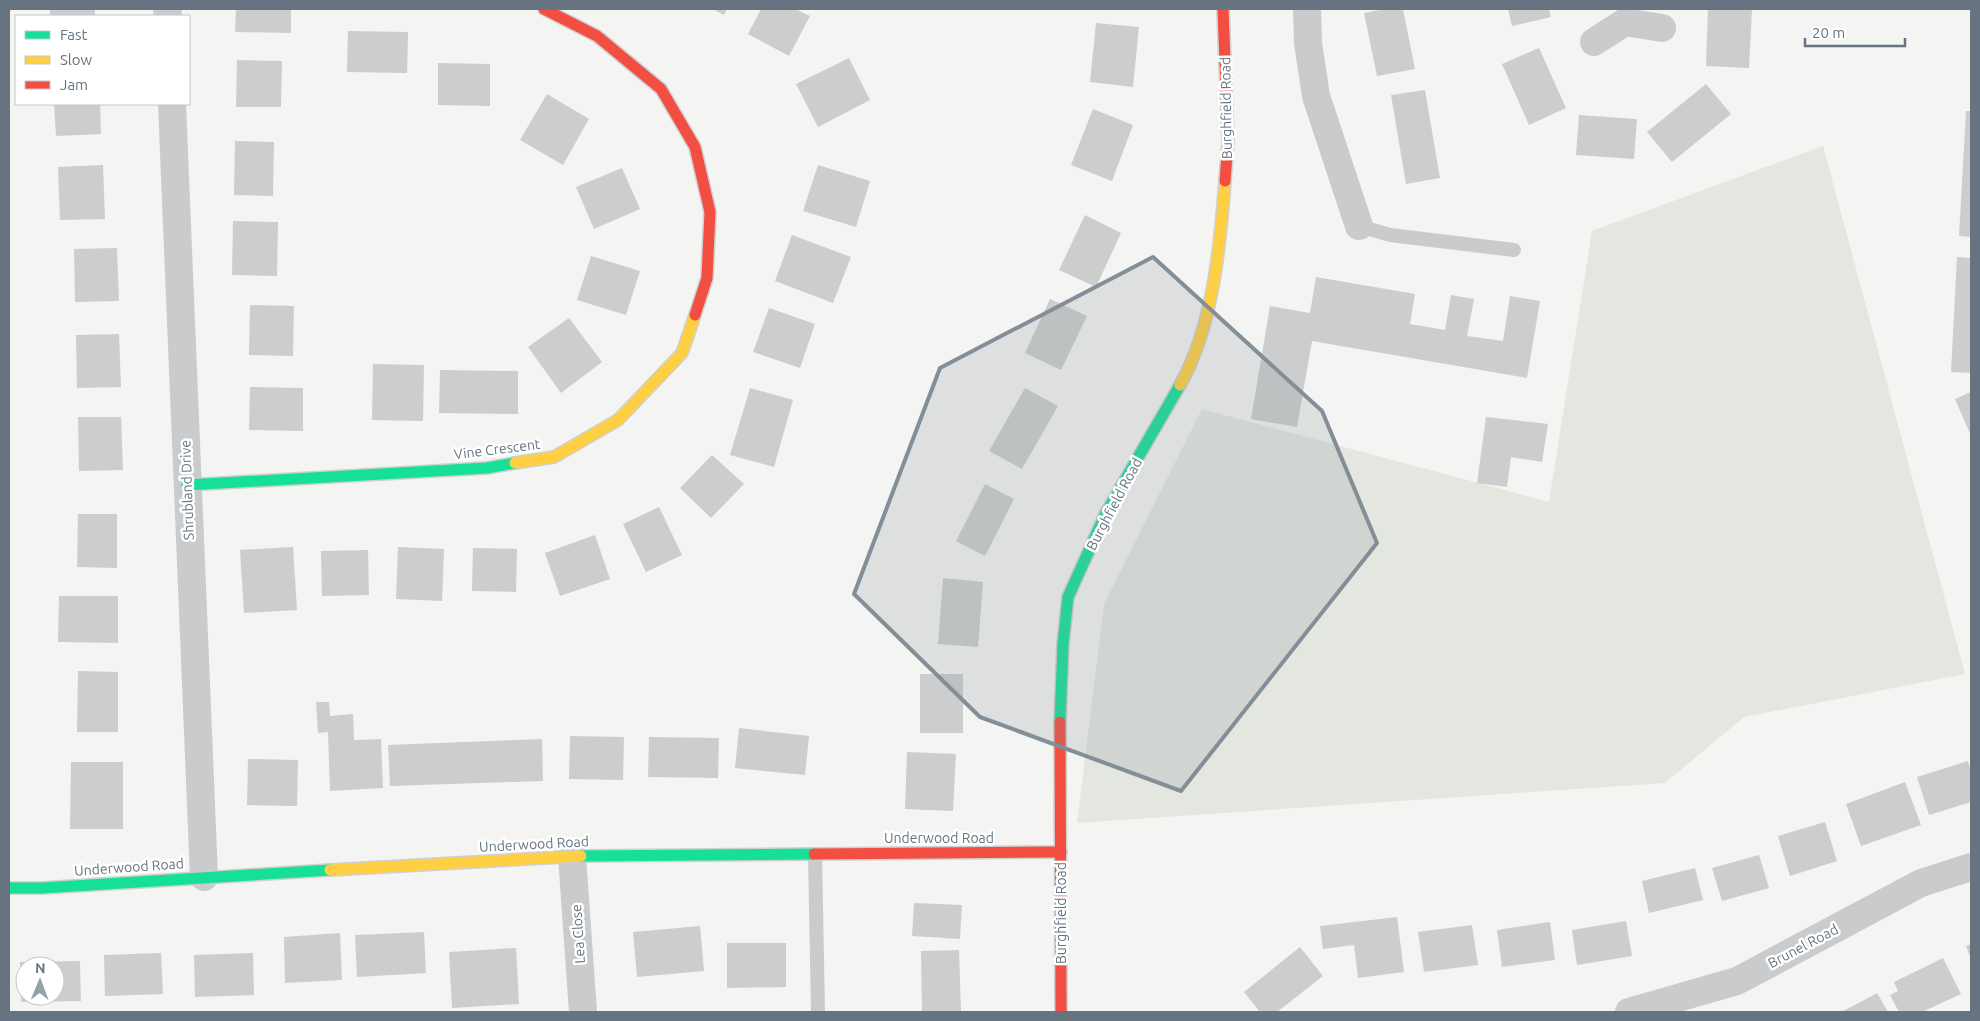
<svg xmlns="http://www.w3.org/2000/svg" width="1980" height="1021" viewBox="0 0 1980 1021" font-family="Ubuntu,sans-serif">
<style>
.green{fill:#e4e6e0}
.building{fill:#cccdcd;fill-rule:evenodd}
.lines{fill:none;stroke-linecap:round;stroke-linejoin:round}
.fast-casing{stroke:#d0d0d0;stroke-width:14}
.slow-casing{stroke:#d0d0d0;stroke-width:14}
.jam-casing{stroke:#d0d0d0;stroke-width:14}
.lane{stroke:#cacbcc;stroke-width:14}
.street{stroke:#cacbcc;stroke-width:28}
.fast{stroke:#16e098;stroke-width:11}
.slow{stroke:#ffcf43;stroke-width:11}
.jam{stroke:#f24e42;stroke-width:11}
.marked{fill:#838f98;fill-opacity:0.2;stroke:#838f98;stroke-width:4;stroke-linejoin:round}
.labels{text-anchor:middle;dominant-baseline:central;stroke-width:5;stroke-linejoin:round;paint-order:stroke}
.street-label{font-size:14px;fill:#657480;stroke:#fff}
</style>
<rect width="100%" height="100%" fill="#f4f4f2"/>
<path class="green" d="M1823 146 1965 674 1744 717 1665 783 1077 823 1104 604 1202 409 1549 502 1592 231Z"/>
<g class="building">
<rect x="50" y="9" width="45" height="7"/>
<path d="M236 9H291V33L235 32Z"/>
<path d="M712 9H727L724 15Z"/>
<path d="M761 9H795L810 16 789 56 748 34Z"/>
<path d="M1385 9H1403L1415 69 1377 76 1364 13Z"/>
<path d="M1508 9H1549L1551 17 1512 26Z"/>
<path d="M1708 9H1752L1749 68 1706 66Z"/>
<path d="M1096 23 1139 27 1133 87 1090 82Z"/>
<path d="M348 31 408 32 407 73 347 72Z"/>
<path d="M1539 48 1566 108 1529 125 1502 64Z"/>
<path d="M849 58 870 100 818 127 796 84Z"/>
<path d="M237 60 282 61 281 107H236Z"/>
<path d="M438 63 490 64V106L438 105Z"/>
<path d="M1706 84 1731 114 1672 162 1647 132Z"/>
<path d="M1425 90 1440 178 1406 184 1391 95Z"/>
<path d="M547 94 589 119 563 165 520 140Z"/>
<path d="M54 104H100L101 134 56 136Z"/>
<path d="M1093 109 1133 125 1112 181 1071 165Z"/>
<path d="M1966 111H1971V237L1959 236Z"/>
<path d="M1579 115 1637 119 1634 159 1576 155Z"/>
<path d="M235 141 274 142 273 196 234 195Z"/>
<path d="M103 165 105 219 60 220 58 167Z"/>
<path d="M818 165 870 181 856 227 803 211Z"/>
<path d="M622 168 640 209 594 229 576 187Z"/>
<path d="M1085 215 1121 233 1096 287 1059 270Z"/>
<path d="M233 221 278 222 277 276 232 275Z"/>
<path d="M792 235 851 257 833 303 775 281Z"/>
<path d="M117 248 119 301 75 302 74 249Z"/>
<path d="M591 256 640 271 626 315 577 300Z"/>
<path d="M1957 257 1971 258V373L1951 372Z"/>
<path d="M1316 277 1415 294 1410 324 1445 330 1451 295 1474 299 1467 336 1503 341 1510 296 1540 301 1527 378 1312 341 1297 427 1251 419 1270 306 1310 313Z"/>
<path d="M1050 299 1087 316 1061 370 1025 353Z"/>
<path d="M250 305 294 306 293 356 249 355Z"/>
<path d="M769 308 815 324 800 368 753 352Z"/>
<path d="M569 318 602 362 561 393 528 347Z"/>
<path d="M119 334 121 387 77 388 76 335Z"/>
<path d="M373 364 424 365 423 421 372 420Z"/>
<path d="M440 370 518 371V414L439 413Z"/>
<path d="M250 387 303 388V431L249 430Z"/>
<path d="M750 388 793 400 774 467 730 455Z"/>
<path d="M1025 388 1058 406 1022 469 989 451Z"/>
<path d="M1971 392V436L1955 399Z"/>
<path d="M78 417H121L123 470 79 471Z"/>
<path d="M1486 417 1548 424 1542 462 1511 457 1507 487 1477 483Z"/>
<path d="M712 455 744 484 711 518 680 488Z"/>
<path d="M985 484 1014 499 985 556 956 541Z"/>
<path d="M659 507 682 555 646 572 623 524Z"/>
<path d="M78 514H117V568L77 567Z"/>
<path d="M595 535 610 579 560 596 545 553Z"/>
<path d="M293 547 297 610 244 613 240 550Z"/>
<path d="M398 547 444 549 442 601 396 599Z"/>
<path d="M473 548 517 549 516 592 472 591Z"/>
<path d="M368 550 369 595 322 596 321 551Z"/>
<path d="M943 578 983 582 978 647 938 644Z"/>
<path d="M59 596H118V643L58 642Z"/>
<path d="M78 671 118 672V732H77Z"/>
<rect x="920" y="674" width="43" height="59"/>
<path d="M316 702H329L330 716 353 714 354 740 381 739 383 788 330 791 328 732 318 733Z"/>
<path d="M739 728 809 736 805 775 735 768Z"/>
<path d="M570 736 624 737 623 780 569 779Z"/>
<path d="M649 737 719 738 718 778 648 777Z"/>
<path d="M542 739 543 781 390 786 388 745Z"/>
<path d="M907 752 956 754 953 811 905 809Z"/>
<path d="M248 759 298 760 297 806 247 805Z"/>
<path d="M1968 761 1971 772V802L1929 815 1917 777Z"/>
<path d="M71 762H123V829H70Z"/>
<path d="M1905 782 1921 825 1861 846 1846 804Z"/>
<path d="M1825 822 1837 861 1790 876 1778 836Z"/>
<path d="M1759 855 1769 888 1722 901 1712 868Z"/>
<path d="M1695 868 1703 900 1649 913 1642 881Z"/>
<path d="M914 903 962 905 960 939 912 936Z"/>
<path d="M1397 917 1404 972 1358 978 1354 945 1323 949 1320 926Z"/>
<path d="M1626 921 1632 956 1577 965 1572 930Z"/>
<path d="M1550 922 1555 960 1502 967 1497 930Z"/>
<path d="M1472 925 1478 965 1424 972 1418 932Z"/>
<path d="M700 926 704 971 637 977 633 932Z"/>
<path d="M424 932 426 973 357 977 355 935Z"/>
<path d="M340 933 342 980 285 983 284 937Z"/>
<path d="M727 943H786V987L727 988Z"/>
<path d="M1971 944V959L1966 946Z"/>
<path d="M1300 947 1323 976 1277 1012H1260L1244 992Z"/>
<path d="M516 948 519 1004 452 1008 449 952Z"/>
<path d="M959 950 961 1012H922L921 951Z"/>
<path d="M161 953 163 994 105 996 104 955Z"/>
<path d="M253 953 254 995 195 997 194 955Z"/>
<path d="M1943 958 1961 994 1922 1012H1899L1890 995 1898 991 1894 982Z"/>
<path d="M80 961 81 1001 21 1002 20 962ZM25 966H55V996H25Z"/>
<path d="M1877 993 1888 1012H1841L1853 1006Z"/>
</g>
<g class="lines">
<defs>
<g id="fast">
<path d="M187 485 487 468 515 463"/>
<path d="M1060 722 1063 644 1068 597 1106 513 1180 385"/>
<path d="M581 856 814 854"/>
<path d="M9 888H42L330 870"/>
</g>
<g id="slow">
<path d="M1180 385C1213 327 1220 247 1225 181"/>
<path d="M515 463 554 457 618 420 682 353 695 315"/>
<path d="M330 870 581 856"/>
</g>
<g id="jam">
<path d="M544 9 597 36 661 89 695 147 710 212 707 278 695 315"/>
<path d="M1223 9 1228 142 1225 181"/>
<path d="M1060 722 1061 1012"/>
<path d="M814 854 1061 852"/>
</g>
</defs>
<use href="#fast" class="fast-casing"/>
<use href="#slow" class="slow-casing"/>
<use href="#jam" class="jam-casing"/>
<g class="lane">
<path d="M1359 226 1390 235 1514 250"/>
<path d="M815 854 818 1012"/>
</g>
<g class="street">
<path d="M167 9 168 16"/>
<path d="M1307 9 1308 43 1316 96 1359 226"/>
<path d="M1594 42 1625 22 1662 28"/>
<path d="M172 104 204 877"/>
<path d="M572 856 583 1012"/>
<path d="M1629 1012 1737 981 1921 883 1971 867"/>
</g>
<use href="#fast" class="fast"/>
<use href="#slow" class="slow"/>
<use href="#jam" class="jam"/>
</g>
<path class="marked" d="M1153 257 1322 411 1377 543 1181 791 980 717 854 594 940 368Z"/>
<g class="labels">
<g class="street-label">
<text transform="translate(1226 108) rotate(-91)">Burghfield Road</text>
<text transform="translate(497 449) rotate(-7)">Vine Crescent</text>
<text transform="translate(187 490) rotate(-92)">Shrubland Drive</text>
<text transform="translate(1114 504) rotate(-62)">Burghfield Road</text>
<text x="939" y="838">Underwood Road</text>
<text transform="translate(534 844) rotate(-3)">Underwood Road</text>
<text transform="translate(129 867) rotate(-4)">Underwood Road</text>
<text transform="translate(1061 913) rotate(-90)">Burghfield Road</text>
<text transform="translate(578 934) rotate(-94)">Lea Close</text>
<text transform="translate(1803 946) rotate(-28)">Brunel Road</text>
</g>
</g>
<rect width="1980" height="1021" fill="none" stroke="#657480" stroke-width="20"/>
<rect x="15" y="15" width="175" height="90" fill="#ffffff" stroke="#c1c7cc"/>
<rect x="25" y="31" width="25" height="8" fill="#16e098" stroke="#c1c7cc"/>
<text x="60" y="40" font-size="15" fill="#657480">Fast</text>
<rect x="25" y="56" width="25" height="8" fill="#ffcf43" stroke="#c1c7cc"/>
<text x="60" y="65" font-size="15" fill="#657480">Slow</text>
<rect x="25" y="81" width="25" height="8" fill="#f24e42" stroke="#c1c7cc"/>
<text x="60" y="90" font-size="15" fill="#657480">Jam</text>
<g transform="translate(40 981) rotate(1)"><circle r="24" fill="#ffffff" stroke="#c1c7cc"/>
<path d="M0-4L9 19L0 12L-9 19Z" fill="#97a1a8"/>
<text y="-8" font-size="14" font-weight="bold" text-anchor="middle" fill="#657480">N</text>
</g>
<path d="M1805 38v8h100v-8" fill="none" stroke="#657480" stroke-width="2.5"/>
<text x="1812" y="38" font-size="15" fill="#657480" stroke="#ffffff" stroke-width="4" paint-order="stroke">20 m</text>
</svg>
